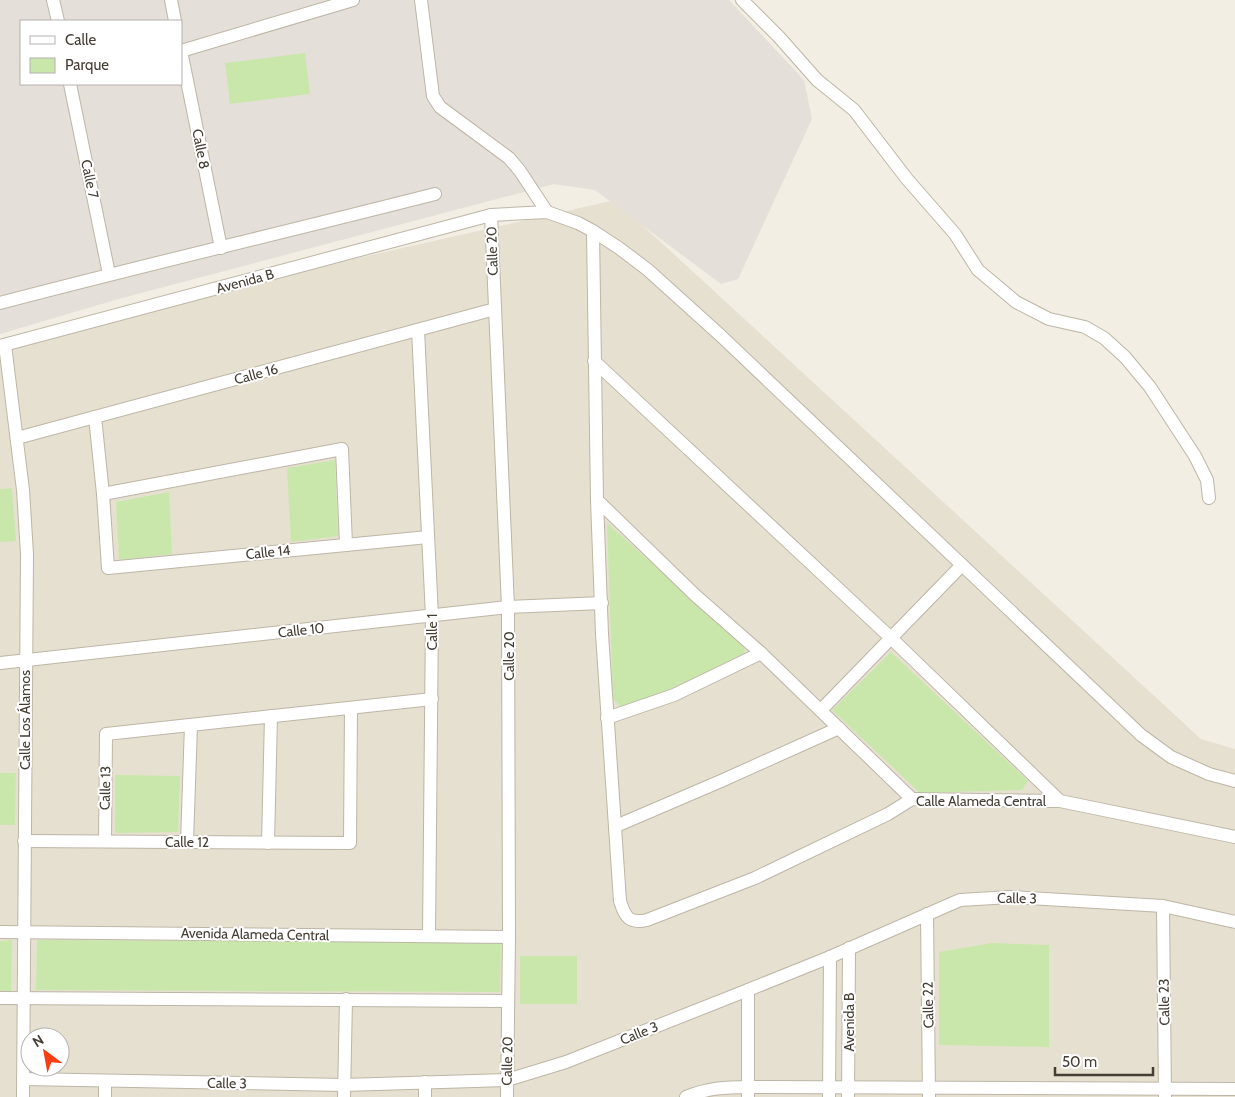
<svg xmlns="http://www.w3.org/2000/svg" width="1235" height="1097" viewBox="0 0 1235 1097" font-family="Cabin,sans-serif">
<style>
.residential{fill:#e6e0d1;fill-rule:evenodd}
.industrial{fill:#e4dfd9;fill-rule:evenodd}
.green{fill:#cae7ab}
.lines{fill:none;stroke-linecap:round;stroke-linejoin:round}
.minor-casing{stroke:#bdb6a6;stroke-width:14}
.minor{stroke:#fff;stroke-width:12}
.labels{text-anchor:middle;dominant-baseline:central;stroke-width:4;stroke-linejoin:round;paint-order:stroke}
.street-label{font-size:14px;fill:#443e34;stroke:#fff}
</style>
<rect width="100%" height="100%" fill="#f2eee3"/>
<path class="residential" d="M615 200 1201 739 1235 749V1097H0V339ZM30 1037H60V1067H30Z"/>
<path class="industrial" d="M0 0H729L804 80 812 119 738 279 721 284 595 190 554 184 122 298 0 334ZM21 21H181V84H21Z"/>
<g class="green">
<path d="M305 53 310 94 230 104 225 63Z"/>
<path d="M335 460 338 536 291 542 287 468Z"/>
<path d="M12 488 16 541 0 542V489Z"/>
<path d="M169 492 172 554 119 560 116 502Z"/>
<path d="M607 523 744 646 745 654 682 684 623 709 613 699Z"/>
<path d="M891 652 1028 781 1022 790 920 793 832 710Z"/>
<path d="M0 773H16L15 825H0Z"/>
<path d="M115 775 180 776 178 832 115 833Z"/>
<path d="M12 940 11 992 0 993V941Z"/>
<path d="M37 940 501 942 500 992 36 990Z"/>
<path d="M992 943 1049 945V1047L939 1045V952Z"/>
<rect x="520" y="956" width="57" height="48"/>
</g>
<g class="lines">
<defs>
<g id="minor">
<path d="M53 0 58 21"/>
<path d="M171 0 175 21"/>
<path d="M421 0 433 96 440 107 509 158 520 171 547 212"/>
<path d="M742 0 779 37 817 80 854 110 907 179 955 234 978 270 1016 302 1049 319 1085 327 1104 338 1125 357 1150 387 1195 456 1207 480 1209 498"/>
<path d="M181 51 221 248"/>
<path d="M181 51 353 0"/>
<path d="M70 84 109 274"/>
<path d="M491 215 508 607 509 937 507 1097"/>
<path d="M593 231 597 500 602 634 620 901C625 917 629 924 647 920L755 878 888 814 912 799 1060 801 1235 837"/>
<path d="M0 303C144 265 290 231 435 194"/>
<path d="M418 330 432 616 429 935"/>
<path d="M5 345 23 490 27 554 23 1097"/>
<path d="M0 346 491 215 547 212 578 223 593 231 619 248 648 270 720 335 1141 735 1171 757 1209 774 1235 781"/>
<path d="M594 361 891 638 1060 801"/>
<path d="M95 417 103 494 108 568 428 537"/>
<path d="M17 438 495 309"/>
<path d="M103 494 342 449 346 545"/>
<path d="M597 500 695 595 761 653 912 799"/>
<path d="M0 663 508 607 602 603"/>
<path d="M821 710 962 565"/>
<path d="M607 718 674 695 761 653"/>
<path d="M616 826 721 781 839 728"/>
<path d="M24 841 350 843 351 708"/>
<path d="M105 841 106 734 432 699"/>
<path d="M187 842 191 725"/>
<path d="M268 843 271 716"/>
<path d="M1163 906 1165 1097"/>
<path d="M927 914 929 1097"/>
<path d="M0 932 509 937"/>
<path d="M0 998 508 1001"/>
<path d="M23 1079 344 1085 507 1080 566 1062 748 990 830 957 960 900 1010 897 1163 906 1235 922"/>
<path d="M105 1097V1081"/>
<path d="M344 1097 346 999"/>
<path d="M425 1097V1082"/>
<path d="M686 1097C707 1088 726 1087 748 1087L1235 1089"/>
<path d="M748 1097V990"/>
<path d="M829 1097 830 957"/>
<path d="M848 1097 849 948"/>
</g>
</defs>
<use href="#minor" class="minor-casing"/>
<use href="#minor" class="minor"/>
</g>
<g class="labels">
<g class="street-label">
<text transform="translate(201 149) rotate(79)">Calle 8</text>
<text transform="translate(90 179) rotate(78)">Calle 7</text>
<text transform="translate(492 251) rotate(-92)">Calle 20</text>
<text transform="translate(245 281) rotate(-15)">Avenida B</text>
<text transform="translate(256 374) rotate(-15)">Calle 16</text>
<text transform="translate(268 552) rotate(-6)">Calle 14</text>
<text transform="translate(301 630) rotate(-6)">Calle 10</text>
<text transform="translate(432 632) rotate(-90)">Calle 1</text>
<text transform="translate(509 656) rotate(-90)">Calle 20</text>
<text transform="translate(25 720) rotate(-90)">Calle Los Álamos</text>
<text transform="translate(105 788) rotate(-89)">Calle 13</text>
<text x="981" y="801">Calle Alameda Central</text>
<text x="187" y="842">Calle 12</text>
<text transform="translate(1017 898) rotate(1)">Calle 3</text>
<text transform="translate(255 934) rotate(1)">Avenida Alameda Central</text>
<text transform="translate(1164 1002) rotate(-91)">Calle 23</text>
<text transform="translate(928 1005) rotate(-91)">Calle 22</text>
<text transform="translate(849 1022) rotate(-90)">Avenida B</text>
<text transform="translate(639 1033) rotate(-22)">Calle 3</text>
<text transform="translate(507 1061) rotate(-89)">Calle 20</text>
<text transform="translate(227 1083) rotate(1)">Calle 3</text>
</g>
</g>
<rect x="20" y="20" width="162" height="65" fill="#ffffff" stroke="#b4b2ae"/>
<rect x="30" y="36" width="25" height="8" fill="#ffffff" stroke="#b4b2ae"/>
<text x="65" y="45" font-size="15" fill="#443e34">Calle</text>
<rect x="30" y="58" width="25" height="15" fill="#cae7ab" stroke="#b4b2ae"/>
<text x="65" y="70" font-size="15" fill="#443e34">Parque</text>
<g transform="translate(45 1052) rotate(328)"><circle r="24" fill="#ffffff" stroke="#b4b2ae"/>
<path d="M0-4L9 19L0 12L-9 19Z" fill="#fa3e12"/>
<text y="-8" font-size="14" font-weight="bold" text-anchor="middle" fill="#443e34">N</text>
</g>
<path d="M1055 1067v8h98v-8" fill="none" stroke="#443e34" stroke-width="2.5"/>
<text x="1062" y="1067" font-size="15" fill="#443e34" stroke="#ffffff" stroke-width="4" paint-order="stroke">50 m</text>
</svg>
